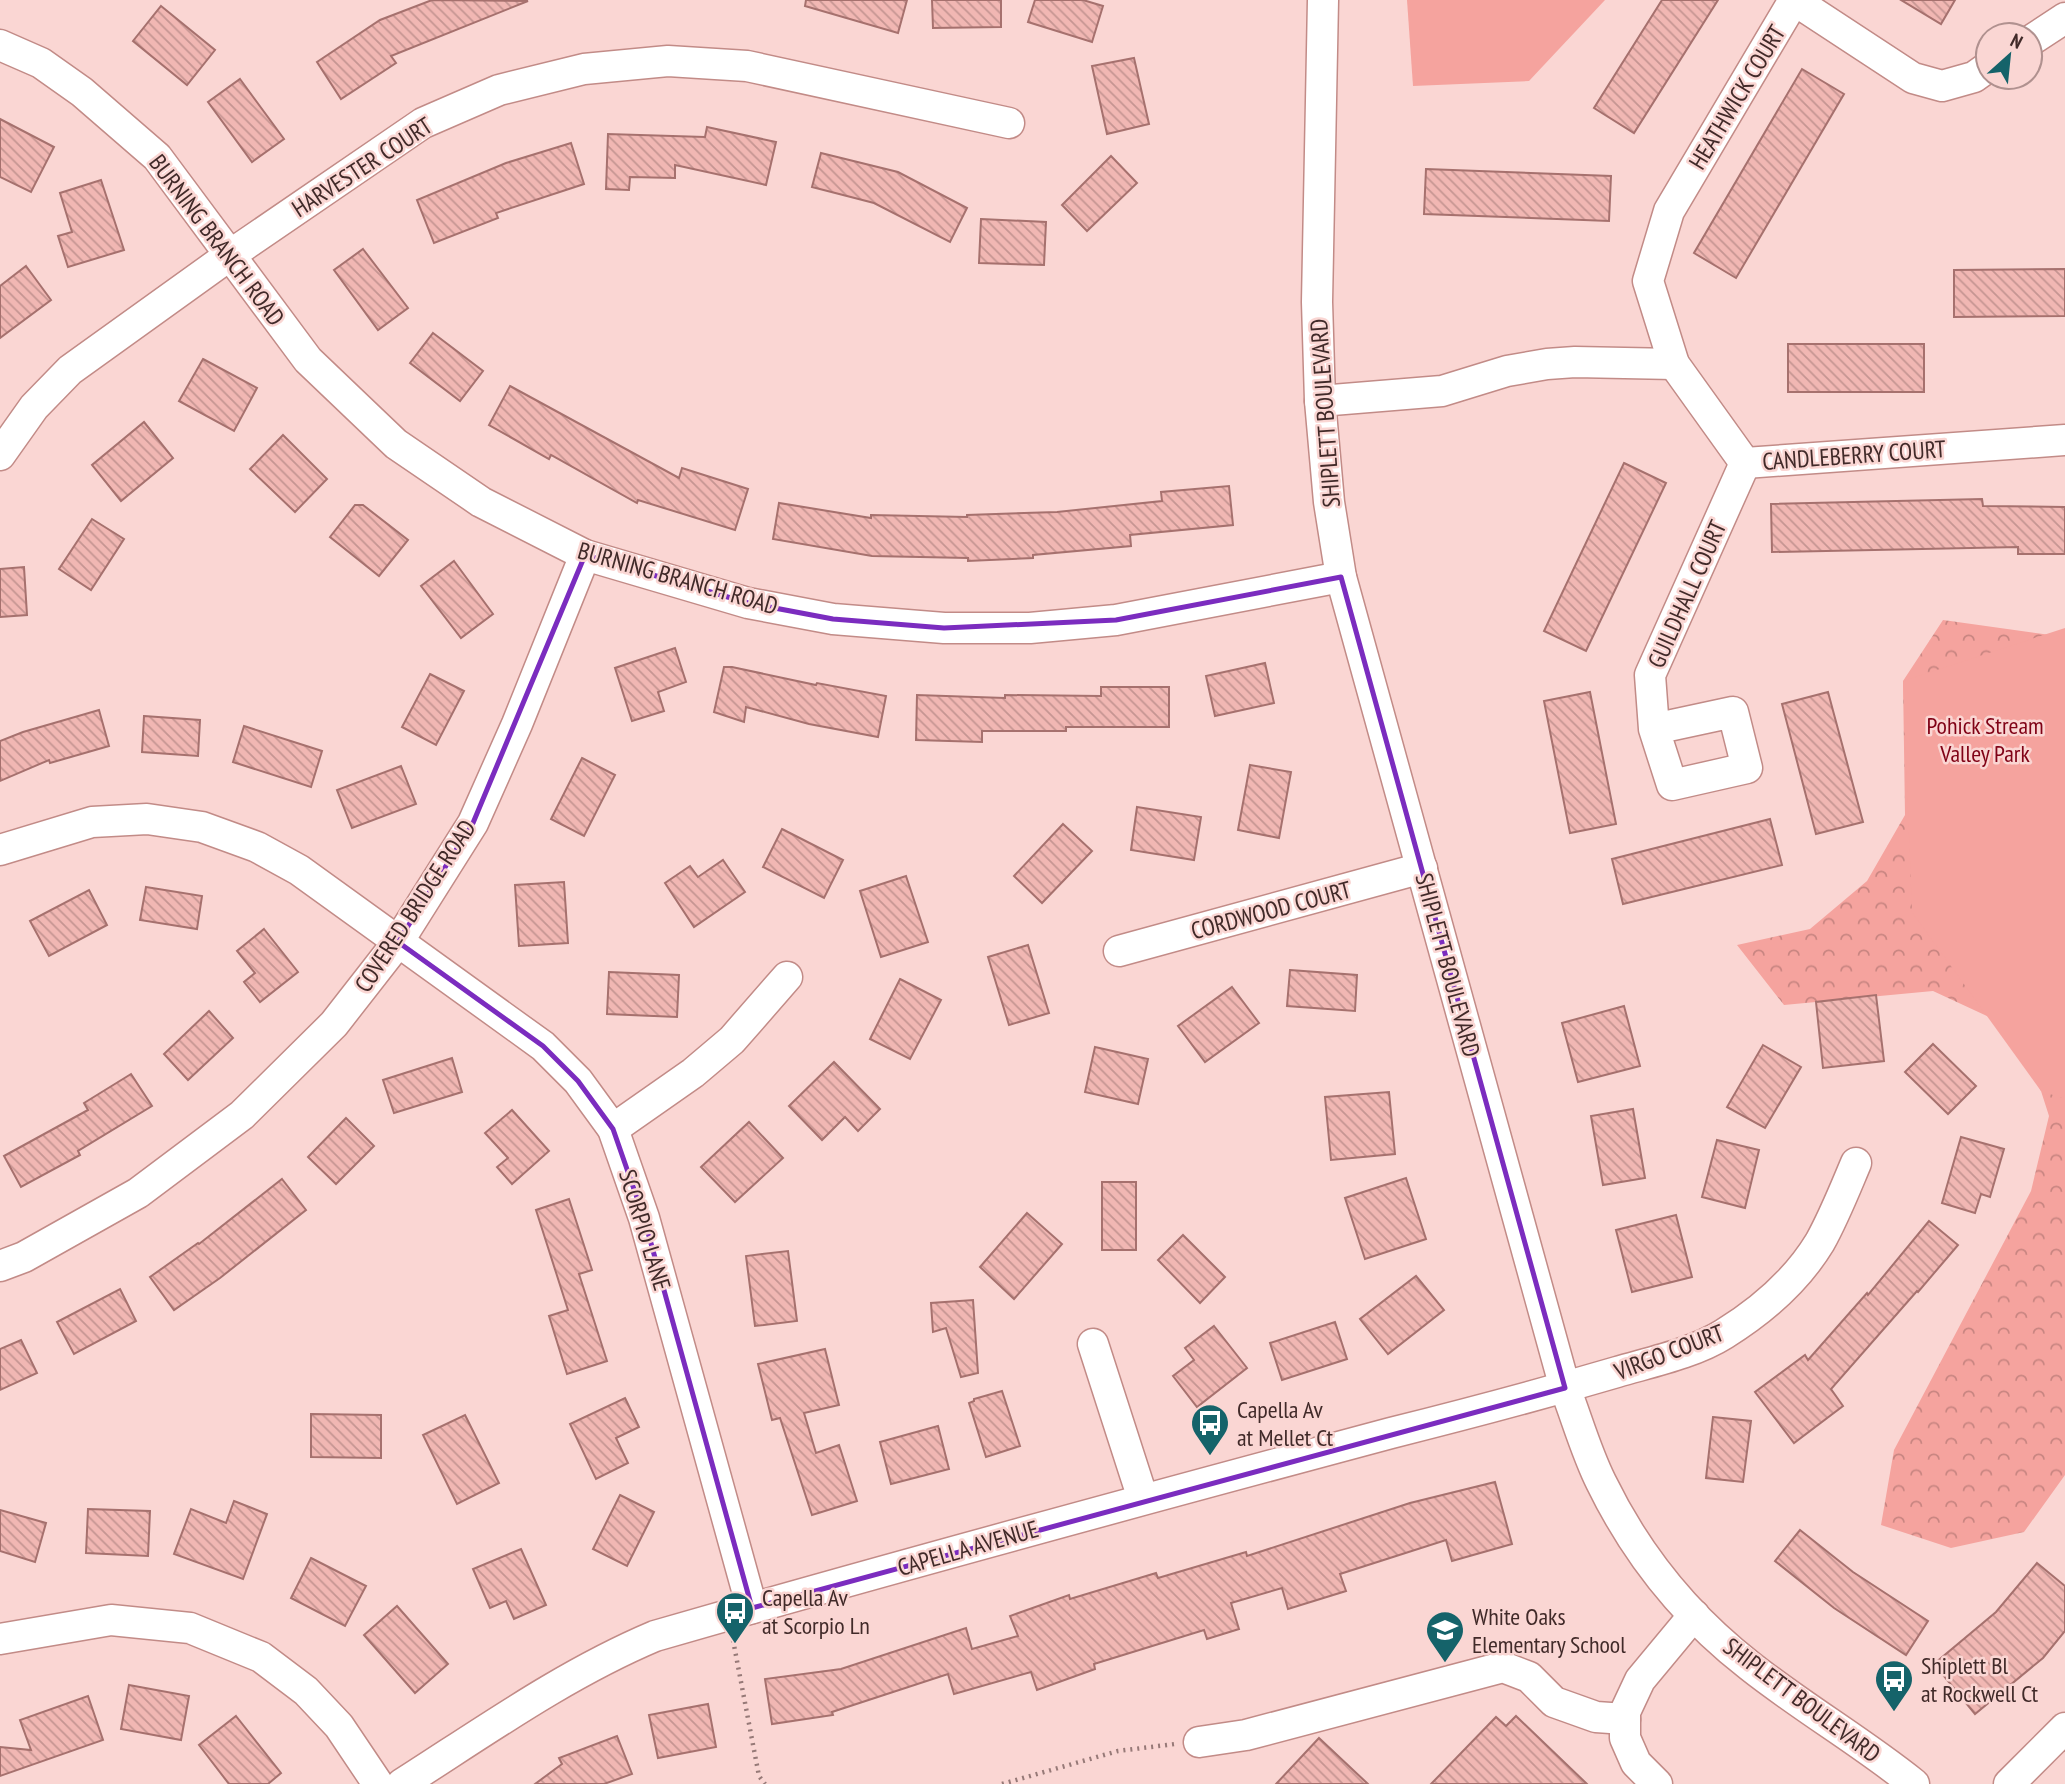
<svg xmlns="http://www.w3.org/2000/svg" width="2065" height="1784" viewBox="0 0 2065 1784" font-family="'PT Sans Narrow',sans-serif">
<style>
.forest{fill:url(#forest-crowns)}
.park{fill:#f5a39e}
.building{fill:url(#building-back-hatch);stroke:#a6716e;stroke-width:2}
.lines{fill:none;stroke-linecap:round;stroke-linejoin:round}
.minor-casing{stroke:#c28b87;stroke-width:33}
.path{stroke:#967977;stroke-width:4.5;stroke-dasharray:2 5;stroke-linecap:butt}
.minor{stroke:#fff;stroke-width:30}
.marked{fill:none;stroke:#7b2cbf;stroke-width:5;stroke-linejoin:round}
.labels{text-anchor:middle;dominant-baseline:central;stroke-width:5;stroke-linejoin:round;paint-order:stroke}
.street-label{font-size:24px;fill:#412a29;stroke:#fad6d3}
.park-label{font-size:24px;fill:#800216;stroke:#fad6d3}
.poi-label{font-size:24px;fill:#412a29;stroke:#fad6d3;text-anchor:start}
</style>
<defs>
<pattern id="forest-crowns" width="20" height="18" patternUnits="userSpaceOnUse" patternTransform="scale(1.75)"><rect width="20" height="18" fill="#f5a39e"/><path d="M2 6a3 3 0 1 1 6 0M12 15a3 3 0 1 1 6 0" fill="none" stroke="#c88581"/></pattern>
<pattern id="building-back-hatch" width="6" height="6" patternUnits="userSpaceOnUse" patternTransform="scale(1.75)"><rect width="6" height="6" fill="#f1b7b3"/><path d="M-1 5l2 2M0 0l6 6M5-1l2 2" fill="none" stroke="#c59592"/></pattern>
</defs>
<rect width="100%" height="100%" fill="#fad6d3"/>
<path class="forest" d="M1943 620 2065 637V1475L2024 1532 1951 1548 1881 1525 1894 1450 2031 1191 2049 1116 2041 1091 2002 1023 1933 991 1784 1005 1737 945 1810 929 1867 881 1905 815 1903 681Z"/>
<g class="park">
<path d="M1407 0H1605L1529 81 1413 86Z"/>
<path d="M2065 628V1099L2041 1091 1912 912 1903 681Z"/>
</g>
<g class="building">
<path d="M432 0 528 1 391 56 396 63 341 99 317 62 380 20Z"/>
<path d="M806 0H907L898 33 805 6Z"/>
<path d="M932 0H1001V27L933 28Z"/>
<path d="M1035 0H1083L1103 6 1092 42 1028 22Z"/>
<path d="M1662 0H1718L1634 133 1594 108Z"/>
<path d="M1901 0H1955L1941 24Z"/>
<path d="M161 6 215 50 187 85 133 41Z"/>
<path d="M1134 58 1149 124 1107 134 1092 66Z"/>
<path d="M1802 69 1844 94 1736 278 1694 253Z"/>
<path d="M240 79 284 139 252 162 208 102Z"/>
<path d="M0 119 54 147 31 192 0 177Z"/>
<path d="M707 127 776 142 766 185 675 165V178L630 177 629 190 606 189 608 134 705 137Z"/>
<path d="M571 143 584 184 496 213 498 218 434 243 417 200 506 163Z"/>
<path d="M821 153 898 172 967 208 950 242 874 203 812 187Z"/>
<path d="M1111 156 1137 183 1087 231 1062 205Z"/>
<path d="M1426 169 1611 176 1609 221 1424 214Z"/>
<path d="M101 180 124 250 68 267 58 236 72 232 60 193Z"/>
<path d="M981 219 1046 222 1044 265 979 263Z"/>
<path d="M363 249 408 308 378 330 334 270Z"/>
<path d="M26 266 51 300 0 338V286Z"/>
<path d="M2065 269V316L1954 317V270Z"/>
<path d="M433 333 483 371 460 401 410 363Z"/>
<rect x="1788" y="344" width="136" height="48"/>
<path d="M203 359 257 388 234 431 179 401Z"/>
<path d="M510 386 679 478 682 468 748 489 735 530 638 500 637 503 551 455 549 459 489 425Z"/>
<path d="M144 422 173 458 121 501 92 465Z"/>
<path d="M283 435 327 479 295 512 250 469Z"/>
<path d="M1624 463 1666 483 1586 651 1544 631Z"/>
<path d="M1229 486 1233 525 1130 535 1131 546 1033 555V558L968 561V558L872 556 773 539 779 503 871 518V515L967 517V515L1057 512 1162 501 1161 492Z"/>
<path d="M1982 499 1983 506 2065 507V554H2018V547L1772 552 1771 504Z"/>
<path d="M355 505H363L408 540 379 576 330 537Z"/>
<path d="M92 519 124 539 91 590 59 569Z"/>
<path d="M454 561 493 614 461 638 421 586Z"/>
<path d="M24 567 27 615 0 617V569Z"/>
<path d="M675 648 686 682 658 692 664 711 632 721 615 668Z"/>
<path d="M1265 663 1274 703 1215 716 1206 676Z"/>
<path d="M724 667H732L816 685 817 683 886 696 878 737 809 724 746 707 744 722 714 712Z"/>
<path d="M430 674 464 691 436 745 402 727Z"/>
<path d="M1101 687H1169V727H1066V731H982V742L916 740 917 695 1005 698V695L1101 696Z"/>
<path d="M1590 692 1616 824 1570 833 1544 701Z"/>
<path d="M1828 692 1863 822 1816 834 1782 704Z"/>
<path d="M99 710 109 746 50 763 49 760 0 781V741L23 732Z"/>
<path d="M144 716 200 720 198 756 142 752Z"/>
<path d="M244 726 322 751 311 787 233 762Z"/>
<path d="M582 758 615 775 584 836 551 819Z"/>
<path d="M1250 765 1291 772 1279 838 1238 830Z"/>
<path d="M401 766 416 804 352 828 337 790Z"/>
<path d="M1137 807 1201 817 1194 860 1131 850Z"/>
<path d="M1770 819 1782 865 1623 904 1612 859Z"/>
<path d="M1063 824 1092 851 1042 903 1014 876Z"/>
<path d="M782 829 843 860 824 898 763 867Z"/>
<path d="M723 860 745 892 694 927 665 883 690 866 698 877Z"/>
<path d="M906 876 928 942 881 957 860 891Z"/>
<path d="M564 882 568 943 519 946 515 885Z"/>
<path d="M146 887 202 896 197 929 140 920Z"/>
<path d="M89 890 107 925 49 956 30 921Z"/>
<path d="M264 929 298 972 260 1002 244 982 255 973 237 951Z"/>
<path d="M1028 945 1049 1013 1009 1025 988 957Z"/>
<path d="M1290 970 1357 975 1355 1011 1287 1006Z"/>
<path d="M609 972 679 975 677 1017 607 1014Z"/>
<path d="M900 979 941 1000 910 1059 870 1039Z"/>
<path d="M1232 987 1259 1023 1205 1062 1178 1026Z"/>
<path d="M1876 995 1884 1061 1823 1068 1816 1002Z"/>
<path d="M1624 1006 1640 1066 1578 1082 1562 1023Z"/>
<path d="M209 1011 233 1038 188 1080 164 1054Z"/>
<path d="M1933 1044 1976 1086 1948 1114 1905 1072Z"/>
<path d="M1763 1045 1801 1067 1765 1128 1727 1107Z"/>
<path d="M1095 1047 1148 1059 1138 1104 1085 1092Z"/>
<path d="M452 1058 462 1092 394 1113 383 1080Z"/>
<path d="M834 1062 880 1109 858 1131 845 1117 822 1140 789 1106Z"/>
<path d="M131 1074 152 1106 78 1151 80 1155 21 1187 4 1156 88 1110 84 1103Z"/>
<path d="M1389 1092 1395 1154 1331 1160 1325 1097Z"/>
<path d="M1633 1109 1645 1178 1603 1185 1591 1116Z"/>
<path d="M512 1110 549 1151 512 1184 497 1167 508 1158 485 1133Z"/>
<path d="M346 1118 374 1146 336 1184 308 1157Z"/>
<path d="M749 1122 783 1158 735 1202 701 1167Z"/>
<path d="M1961 1137 2004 1149 1990 1197 1981 1194 1975 1213 1942 1203Z"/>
<path d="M1717 1140 1759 1150 1745 1208 1702 1197Z"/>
<path d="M1406 1178 1426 1239 1365 1259 1345 1198Z"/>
<path d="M282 1179 306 1210 220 1278 174 1310 150 1277 198 1243 199 1244Z"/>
<rect x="1102" y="1182" width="34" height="68"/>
<path d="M569 1199 592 1270 579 1274 607 1361 567 1374 549 1316 568 1310 536 1210Z"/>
<path d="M1027 1213 1062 1244 1014 1299 980 1267Z"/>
<path d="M1676 1215 1692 1277 1632 1292 1616 1230Z"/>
<path d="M1929 1221 1958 1245 1918 1292 1917 1291 1831 1389 1843 1406 1794 1443 1755 1392 1805 1355 1808 1360 1867 1293 1868 1295Z"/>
<path d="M1183 1235 1225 1277 1200 1303 1158 1260Z"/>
<path d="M788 1251 797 1321 755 1326 746 1256Z"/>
<path d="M1416 1276 1444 1310 1388 1354 1360 1319Z"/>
<path d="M120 1289 136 1321 74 1354 57 1322Z"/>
<path d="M973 1300 978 1373 961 1377 946 1328 933 1332 931 1303Z"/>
<path d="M1335 1322 1347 1359 1282 1380 1270 1343Z"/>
<path d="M1214 1326 1247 1368 1197 1407 1173 1376 1194 1360 1185 1348Z"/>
<path d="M21 1340 37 1373 0 1390V1349Z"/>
<path d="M825 1349 839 1405 804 1413 816 1453 839 1445 857 1501 812 1515 780 1418 772 1420 758 1364Z"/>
<path d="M1002 1391 1020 1446 986 1457 969 1403 974 1401V1399Z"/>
<path d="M625 1398 639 1427 616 1438 628 1463 596 1479 570 1424Z"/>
<path d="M311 1414 381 1415V1458L311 1457Z"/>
<path d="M465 1415 499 1483 457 1504 423 1435Z"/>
<path d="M1713 1417 1751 1421 1743 1482 1706 1478Z"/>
<path d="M938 1426 949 1469 891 1484 880 1442Z"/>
<path d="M1495 1482 1512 1544 1452 1561 1446 1540 1340 1574 1346 1591 1288 1609 1282 1588 1231 1603 1239 1629 1207 1639 1204 1630 1094 1664 1095 1669 1037 1690 1031 1672 954 1694 948 1674 832 1712 833 1715 772 1724 765 1679 841 1669 966 1628 972 1649 1018 1636 1010 1616 1069 1595 1070 1599 1156 1573 1158 1578 1246 1552 1247 1556 1410 1503Z"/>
<path d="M620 1495 654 1512 627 1566 593 1549Z"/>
<path d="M234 1501 267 1514 243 1579 174 1554 191 1509 226 1523Z"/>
<path d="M88 1509 150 1511 148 1556 86 1553Z"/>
<path d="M0 1510 46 1523 35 1562 0 1551Z"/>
<path d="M1800 1530 1853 1572 1928 1621 1906 1655 1834 1608 1775 1561Z"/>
<path d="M521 1549 546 1605 514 1619 506 1601 490 1608 473 1569Z"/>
<path d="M311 1558 366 1586 345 1626 291 1598Z"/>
<path d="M2037 1563 2065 1586V1631L2043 1658 1975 1714 1934 1664 1996 1612Z"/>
<path d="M397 1606 448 1664 415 1693 364 1635Z"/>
<path d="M129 1685 189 1696 181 1740 121 1729Z"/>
<path d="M88 1696 103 1740 0 1776V1747L31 1750 20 1720Z"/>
<path d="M708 1704 716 1747 658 1758 649 1715Z"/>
<path d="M236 1716 281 1773 268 1784H229L199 1745Z"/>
<path d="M1516 1716 1587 1784H1431L1496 1717 1506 1726Z"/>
<path d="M617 1736 632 1774 604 1784H535L562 1764 559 1758Z"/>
<path d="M1319 1738 1368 1784H1276Z"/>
</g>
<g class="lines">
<defs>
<g id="minor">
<path d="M1323 0 1317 302 1320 401 1329 502 1341 577 1565 1388C1577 1419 1586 1452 1601 1482 1636 1554 1687 1617 1750 1666 1803 1708 1862 1742 1914 1784"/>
<path d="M2030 41 2065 18"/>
<path d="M0 45 41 63 82 92 157 157 308 360 396 444 481 502 585 555 748 603 833 619 944 628H1030L1116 620 1341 577"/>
<path d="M1988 67 1974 77 1942 86 1913 78 1794 0 1669 211 1648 281 1674 364 1745 463 2065 440"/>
<path d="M1320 401 1442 391 1507 371 1547 364 1575 362 1674 364"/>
<path d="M0 455 34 407 70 370 230 255 423 123 499 90 584 69 668 61 747 66 1009 123"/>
<path d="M1654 729 1733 712 1747 768 1672 785 1654 729 1650 675 1745 463"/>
<path d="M0 850 92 822 147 819 202 827 257 847 299 870 543 1046 578 1081 613 1129 644 1218 752 1608"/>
<path d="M1119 951 1422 868"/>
<path d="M613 1129 693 1073 732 1040 787 977"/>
<path d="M0 1266 24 1257 138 1193 242 1115 334 1024 398 942 473 823 517 724 585 555"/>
<path d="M1093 1344 1143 1499"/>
<path d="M0 1639 111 1620 190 1628 261 1657 306 1691 339 1726 378 1784"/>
<path d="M1199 1742 1246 1735 1503 1667 1529 1677 1554 1702 1596 1717 1625 1719"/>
<path d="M402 1784C485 1731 565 1674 655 1636 900 1565 1145 1499 1391 1433 1467 1414 1542 1394 1617 1372 1651 1362 1694 1353 1724 1334 1761 1311 1797 1280 1820 1242 1834 1217 1845 1189 1856 1163"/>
<path d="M1657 1784 1636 1763 1625 1738V1712L1640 1680 1694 1615"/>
<path d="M2009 1784 2065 1728"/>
</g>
</defs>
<use href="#minor" class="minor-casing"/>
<g class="path">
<path d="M733 1640 759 1776 765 1784"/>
<path d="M1002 1784 1118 1751 1175 1744"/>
</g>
<use href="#minor" class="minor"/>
</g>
<path class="marked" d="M585 555 748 603 833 619 944 628 1116 620 1341 577 1565 1388 752 1608 644 1218 613 1129 578 1081 543 1046 398 942 473 823Z"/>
<defs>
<symbol id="bus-pin" viewBox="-11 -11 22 30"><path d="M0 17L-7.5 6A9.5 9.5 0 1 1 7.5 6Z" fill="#15636a" stroke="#fad6d3"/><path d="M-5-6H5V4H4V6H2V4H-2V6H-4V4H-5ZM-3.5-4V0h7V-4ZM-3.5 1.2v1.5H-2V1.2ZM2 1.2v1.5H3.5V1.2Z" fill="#fff"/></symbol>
<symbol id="school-pin" viewBox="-11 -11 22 30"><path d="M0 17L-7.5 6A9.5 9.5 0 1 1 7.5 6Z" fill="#15636a" stroke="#fad6d3"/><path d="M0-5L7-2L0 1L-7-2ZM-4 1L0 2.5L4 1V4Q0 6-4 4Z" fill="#fff"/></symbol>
</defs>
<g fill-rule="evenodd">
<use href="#bus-pin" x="1188" y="1401" width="44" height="60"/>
<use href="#bus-pin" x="713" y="1589" width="44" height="60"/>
<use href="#school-pin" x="1423" y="1608" width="44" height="60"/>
<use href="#bus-pin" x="1872" y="1657" width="44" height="60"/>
</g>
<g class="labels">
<g class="street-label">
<text transform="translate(1737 97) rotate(-59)">HEATHWICK COURT</text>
<text transform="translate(362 167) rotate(-33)">HARVESTER COURT</text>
<text transform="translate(217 240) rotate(53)">BURNING BRANCH ROAD</text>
<text transform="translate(1325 413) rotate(-94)">SHIPLETT BOULEVARD</text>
<text transform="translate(1854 455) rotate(-4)">CANDLEBERRY COURT</text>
<text transform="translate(678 578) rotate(16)">BURNING BRANCH ROAD</text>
<text transform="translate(1687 594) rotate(-66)">GUILDHALL COURT</text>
<text transform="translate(415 906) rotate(-57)">COVERED BRIDGE ROAD</text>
<text transform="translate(1271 910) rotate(-15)">CORDWOOD COURT</text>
<text transform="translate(1448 965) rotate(75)">SHIPLETT BOULEVARD</text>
<text transform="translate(645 1230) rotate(73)">SCORPIO LANE</text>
<text transform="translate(1669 1352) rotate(-21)">VIRGO COURT</text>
<text transform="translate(968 1548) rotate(-16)">CAPELLA AVENUE</text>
<text transform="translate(1802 1700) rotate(37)">SHIPLETT BOULEVARD</text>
</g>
<g class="park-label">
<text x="1985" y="725">Pohick Stream<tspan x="1985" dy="28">Valley Park</tspan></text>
</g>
<g class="poi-label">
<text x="1237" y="1409">Capella Av<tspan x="1237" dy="28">at Mellet Ct</tspan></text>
<text x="762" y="1597">Capella Av<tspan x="762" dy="28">at Scorpio Ln</tspan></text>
<text x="1472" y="1616">White Oaks<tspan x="1472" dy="28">Elementary School</tspan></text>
<text x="1921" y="1665">Shiplett Bl<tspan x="1921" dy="28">at Rockwell Ct</tspan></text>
</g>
</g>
<g transform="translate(2009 56) rotate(27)"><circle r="33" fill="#fad6d3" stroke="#b0918f" stroke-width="2"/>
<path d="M0-5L12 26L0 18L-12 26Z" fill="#15636a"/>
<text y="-10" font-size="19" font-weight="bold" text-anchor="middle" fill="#412a29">N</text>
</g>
</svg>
